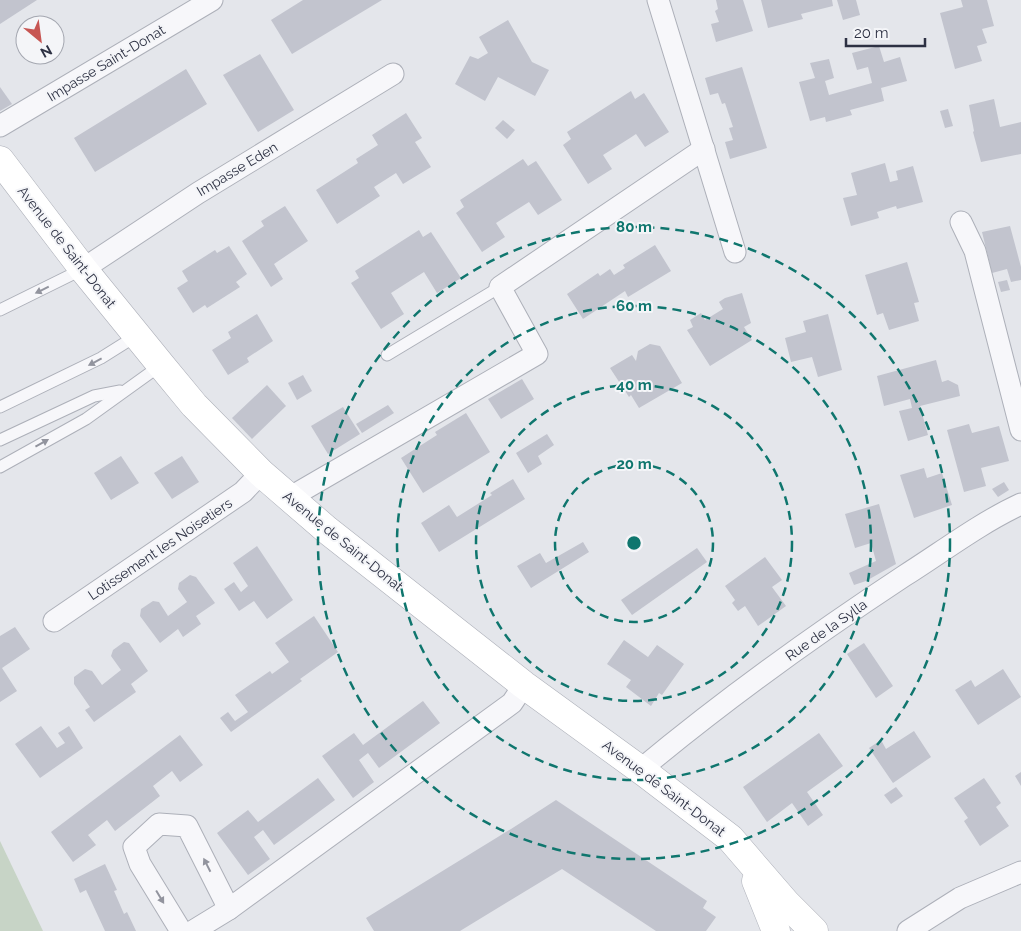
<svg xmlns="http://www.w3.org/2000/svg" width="1021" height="931" viewBox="0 0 1021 931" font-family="Raleway,sans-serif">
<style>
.green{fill:#c7d4c6}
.building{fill:#c2c4ce}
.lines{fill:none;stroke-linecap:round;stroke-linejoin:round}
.lane-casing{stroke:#adb0b9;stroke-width:13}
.street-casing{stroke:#adb0b9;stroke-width:23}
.secondary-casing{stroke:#adb0b9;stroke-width:29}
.lane{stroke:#f7f7fa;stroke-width:11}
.street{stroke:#f7f7fa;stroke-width:21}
.secondary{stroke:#fff;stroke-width:28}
.oneway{fill:#92949e}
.ring{fill:none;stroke:#0f766e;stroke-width:2.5;stroke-dasharray:9 6}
.labels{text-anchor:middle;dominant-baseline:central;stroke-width:4;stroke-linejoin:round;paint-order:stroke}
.street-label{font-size:14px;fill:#2d3143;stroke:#f4f5f8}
.centre{fill:#0f766e;stroke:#f4f5f8;stroke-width:2.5}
.ring-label{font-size:15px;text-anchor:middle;font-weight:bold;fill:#0f766e;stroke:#f4f5f8;stroke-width:4;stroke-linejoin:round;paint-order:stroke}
</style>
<rect width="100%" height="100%" fill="#e4e6eb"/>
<path class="green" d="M0 841 43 931H0Z"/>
<g class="building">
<path d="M0 0H37L0 24Z"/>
<path d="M303 0H382L292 54 271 20Z"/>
<path d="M716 0H743L753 31 716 42 711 24 719 22 715 11 718 9Z"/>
<path d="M761 0H832L833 6 801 14 803 19 768 28Z"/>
<path d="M837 0H856L860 15 843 20Z"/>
<path d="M961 0H987L994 26 982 29 987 43 977 46 982 61 955 69 940 13 963 7Z"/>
<path d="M508 20 532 62 549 70 535 96 498 77 485 101 455 84 470 56 478 59 488 53 479 37Z"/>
<path d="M879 46 884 62 900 57 907 81 881 88 884 101 850 110 852 115 826 122 825 117 810 121 799 82 815 78 810 63 829 59 834 78 825 81 829 95 872 83 868 67 857 70 852 53Z"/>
<path d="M260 54 294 110 258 132 223 75Z"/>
<path d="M742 67 767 148 730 159 725 142 733 140 729 128 733 127 725 103 722 104 718 93 710 95 705 78Z"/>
<path d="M186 69 207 104 95 172 74 138Z"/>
<path d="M0 87 12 104 0 111Z"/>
<path d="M631 91 635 99 644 93 669 132 645 147 636 134 630 138 603 155 612 169 588 184 563 145 571 139 567 132Z"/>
<path d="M994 99 1000 127 1021 122V154L981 162 973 132 974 131 969 105Z"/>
<path d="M948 109 953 126 945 128 940 111Z"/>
<path d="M406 113 422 138 415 142 431 167 403 184 396 173 374 187 380 196 337 224 316 190 358 163 356 159 378 145 372 135Z"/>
<path d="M503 120 515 130 507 139 495 128Z"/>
<path d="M523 159 528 166 536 161 562 200 538 215 529 202 496 223 505 237 482 252 456 213 464 207 460 200Z"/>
<path d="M885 163 890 182 898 180 896 171 913 166 923 202 897 209 896 206 877 212 879 218 851 226 843 198 857 195 851 173Z"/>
<path d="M285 206 308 241 274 264 283 279 271 287 242 241 264 226 261 221Z"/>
<path d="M1010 226 1021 267V280L1011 282 1007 269 992 273 982 232Z"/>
<path d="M419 230 423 237 431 232 461 278 437 293 424 272 391 293 404 314 381 329 351 283 359 278 355 271Z"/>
<path d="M655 245 671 271 628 297 625 291 583 319 567 294 598 273 600 276 610 269 614 275 625 268 623 265Z"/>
<path d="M229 246 247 274 236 282 240 287 207 308 205 305 193 313 177 288 188 281 182 271 215 250 217 253Z"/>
<path d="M907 262 919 302 914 303 919 321 889 330 883 313 877 315 865 275Z"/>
<path d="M1007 280 1010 290 1001 292 998 282Z"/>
<path d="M742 293 751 323 744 327 752 340 710 366 687 330 693 327 690 320 701 313 705 320 723 309 719 302 725 298Z"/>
<path d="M257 314 273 341 247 358 249 362 228 375 212 350 231 338 228 332Z"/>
<path d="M828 314 842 370 818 377 812 357 791 362 785 338 806 332 803 321Z"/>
<path d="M650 344 660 346 682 383 639 408 631 395 629 397 610 368 632 355 636 361 638 351Z"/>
<path d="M936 360 942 382 948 380 958 385 960 396 920 406 928 435 908 441 899 411 912 408 910 399 884 406 877 376Z"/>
<path d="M303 375 312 391 297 400 288 383Z"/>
<path d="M522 379 534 399 501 419 488 399Z"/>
<path d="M267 385 286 406 252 439 232 418Z"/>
<path d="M388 405 394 413 362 433 356 424Z"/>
<path d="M343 407 360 434 328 454 311 426Z"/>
<path d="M466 413 490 452 423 493 401 458 437 435 435 432Z"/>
<path d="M969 424 972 433 999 426 1009 461 981 468 986 486 964 492 947 430Z"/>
<path d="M547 434 554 445 538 456 542 464 528 473 516 453Z"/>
<path d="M121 456 139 483 111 500 94 473Z"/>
<path d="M182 456 199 482 172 499 154 473Z"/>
<path d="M924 468 927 478 942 473 952 505 914 518 900 475Z"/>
<path d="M513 479 525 499 439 552 421 523 449 505 457 517 492 495 490 493Z"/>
<path d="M1004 482 1009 490 998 497 992 489Z"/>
<path d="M879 504 896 564 866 581 854 585 849 573 876 561 871 543 855 548 845 514Z"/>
<path d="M583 542 589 552 531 588 517 566 540 553 546 563Z"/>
<path d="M257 546 293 600 267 619 254 601 239 611 224 589 234 582 241 592 248 586 233 563Z"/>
<path d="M697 548 707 562 632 615 621 600Z"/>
<path d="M765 557 782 580 772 587 786 606 758 626 745 606 738 611 732 603 735 600 725 586Z"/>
<path d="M190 575 196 577 215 603 196 616 201 624 183 637 178 629 160 643 140 616 141 609 153 601 159 602 168 616 187 602 178 589 179 583Z"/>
<path d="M314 616 338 652 300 679 302 681 231 732 220 718 228 712 235 721 248 712 235 695 270 671 272 674 289 662 275 643Z"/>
<path d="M15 627 30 649 2 668 17 691 0 702V636Z"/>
<path d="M624 640 648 657 657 645 684 664 662 695 659 693 651 706 626 687 631 680 607 664Z"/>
<path d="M124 642 129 643 148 671 131 684 136 692 94 722 85 710 90 707 74 684V677L85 669 92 671 102 685 121 670 111 656 113 650Z"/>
<path d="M864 643 893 686 876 698 847 654Z"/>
<path d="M1003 669 1021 697 978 725 955 690 971 680 975 687Z"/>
<path d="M423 701 440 723 379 768 368 753 359 760 374 782 353 798 322 756 354 733 363 745Z"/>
<path d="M41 726 57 748 65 743 58 733 69 726 83 748 40 778 15 744Z"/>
<path d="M914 731 931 757 893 783 869 748 881 740 886 749Z"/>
<path d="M819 733 843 766 807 792 823 815 808 826 792 803 767 822 743 787Z"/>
<path d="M180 735 203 765 180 782 172 771 153 786 160 796 115 831 107 820 88 835 96 845 73 862 51 832Z"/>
<path d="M1021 772V786L1015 776Z"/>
<path d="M318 778 335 800 274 845 263 830 254 837 270 859 248 875 217 833 248 810 258 822Z"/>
<path d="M984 778 1001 803 996 807 1009 826 980 846 964 821 968 818 954 798Z"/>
<path d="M896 787 903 796 891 804 884 795Z"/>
<path d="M556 800 707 901 703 908 716 917 706 931H656L562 869 460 931H374L366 918 511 829Z"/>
<path d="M105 864 117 890 114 891 124 914 127 912 136 931H105L86 890 80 893 74 879Z"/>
</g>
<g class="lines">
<defs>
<g id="lane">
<path d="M0 310 83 269"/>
<path d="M387 355 500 287"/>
<path d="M0 407 101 358 136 336"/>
<path d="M0 440 94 396 120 391"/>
<path d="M0 467 86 419 161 365"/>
</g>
<g id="street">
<path d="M658 0 735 252"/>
<path d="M0 126 212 0"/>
<path d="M961 222 975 251 1021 430"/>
<path d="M83 269 198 193 393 74"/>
<path d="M289 498 537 354 500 287 704 149"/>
<path d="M54 621 243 492 261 473"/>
<path d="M640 770C724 700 813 636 904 576 942 552 980 523 1021 504"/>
<path d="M181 931 140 864 134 847 159 824 187 826 229 909"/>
<path d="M193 931 229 909 512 703 524 685"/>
<path d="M908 931 960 898 1021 872"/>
</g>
<g id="secondary">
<path d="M0 160 83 269 161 365 194 405 261 473 327 530 524 685 645 773 730 838 786 903 814 931"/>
<path d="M756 881 776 931"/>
</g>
</defs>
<use href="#lane" class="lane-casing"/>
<use href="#street" class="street-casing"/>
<use href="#secondary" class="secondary-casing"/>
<use href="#lane" class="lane"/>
<use href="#street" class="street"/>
<use href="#secondary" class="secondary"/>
</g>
<defs><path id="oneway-solid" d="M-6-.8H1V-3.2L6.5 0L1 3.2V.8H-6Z" transform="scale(1.25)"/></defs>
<g class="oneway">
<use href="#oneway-solid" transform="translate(42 290) rotate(154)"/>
<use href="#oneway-solid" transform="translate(95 362) rotate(152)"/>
<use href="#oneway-solid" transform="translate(42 443) rotate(-29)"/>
<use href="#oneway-solid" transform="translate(207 865) rotate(-117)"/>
<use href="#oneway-solid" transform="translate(160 897) rotate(59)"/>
</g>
<g class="ring">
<circle cx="634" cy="543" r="79"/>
<circle cx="634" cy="543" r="158"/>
<circle cx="634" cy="543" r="237"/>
<circle cx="634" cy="543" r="316"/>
</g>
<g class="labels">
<g class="street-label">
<text transform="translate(106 63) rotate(-31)">Impasse Saint-Donat</text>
<text transform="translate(237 169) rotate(-31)">Impasse Eden</text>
<text transform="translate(67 247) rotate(52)">Avenue de Saint-Donat</text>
<text transform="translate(343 541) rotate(39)">Avenue de Saint-Donat</text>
<text transform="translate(160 549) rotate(-34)">Lotissement les Noisetiers</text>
<text transform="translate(826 630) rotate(-35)">Rue de la Sylla</text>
<text transform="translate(664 788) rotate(37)">Avenue de Saint-Donat</text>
</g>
</g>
<circle cx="634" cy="543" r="8" class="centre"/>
<g class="ring-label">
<text x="634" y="232">80 m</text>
<text x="634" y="311">60 m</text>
<text x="634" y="390">40 m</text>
<text x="634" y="469">20 m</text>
</g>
<g transform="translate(40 40) rotate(151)"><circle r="24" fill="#f4f5f8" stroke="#a4a7b0"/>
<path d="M0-4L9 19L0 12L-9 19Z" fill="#c75653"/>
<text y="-8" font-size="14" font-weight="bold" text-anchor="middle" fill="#2d3143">N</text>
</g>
<path d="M846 38v8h79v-8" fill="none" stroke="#2d3143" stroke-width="2.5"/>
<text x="854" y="38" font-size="15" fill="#2d3143" stroke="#f4f5f8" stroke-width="4" paint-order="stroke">20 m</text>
</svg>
